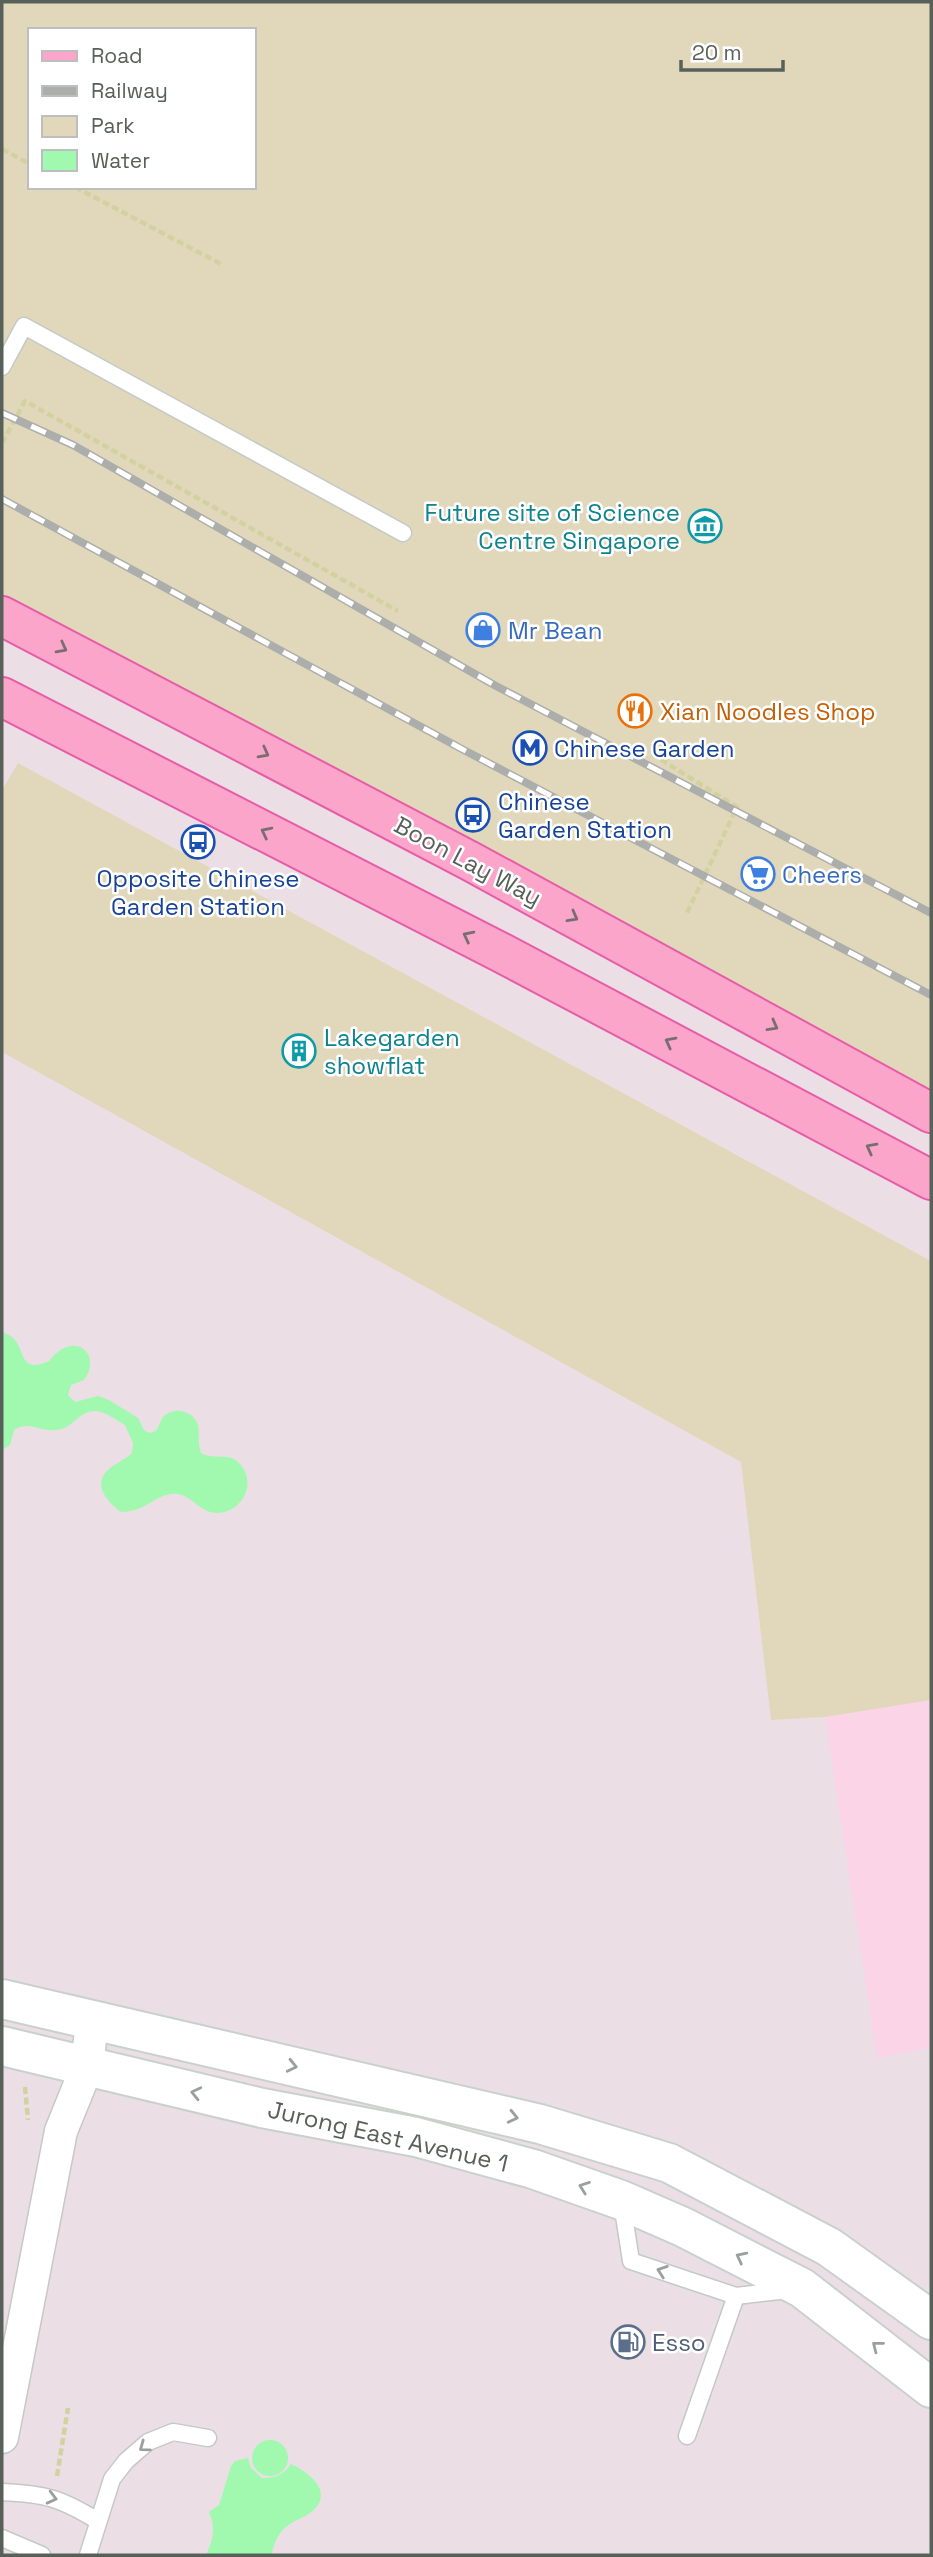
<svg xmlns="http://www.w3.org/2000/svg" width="933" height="2557" viewBox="0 0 933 2557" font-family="'Space Grotesk',sans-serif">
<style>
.commercial{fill:#fbd4e7}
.green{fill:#e1d8bc;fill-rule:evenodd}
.water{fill:#a0f9af}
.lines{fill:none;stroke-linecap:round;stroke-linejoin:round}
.lane-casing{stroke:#c3cac6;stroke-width:19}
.street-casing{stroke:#c3cac6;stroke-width:35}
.secondary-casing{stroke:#c8d1cb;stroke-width:42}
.primary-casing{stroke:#e85ba8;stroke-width:42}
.path{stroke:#d2d2a0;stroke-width:4.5;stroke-dasharray:7 3.5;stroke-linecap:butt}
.lane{stroke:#fff;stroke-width:16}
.street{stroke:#fff;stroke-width:32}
.secondary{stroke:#fff;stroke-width:38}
.primary{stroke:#faa5c9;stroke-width:38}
.rail-casing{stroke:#acaeac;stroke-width:8}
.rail{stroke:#fff;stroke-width:5;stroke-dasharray:16;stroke-linecap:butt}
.oneway{stroke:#786e70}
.oneway2{stroke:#9ba09c}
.labels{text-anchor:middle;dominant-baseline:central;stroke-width:5;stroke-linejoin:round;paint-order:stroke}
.culture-label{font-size:24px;fill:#0d838f;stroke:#fff;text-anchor:end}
.shop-label{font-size:24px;fill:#366cbe;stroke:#fff;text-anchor:start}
.food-label{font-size:24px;fill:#c56008;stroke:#fff;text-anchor:start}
.transit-label{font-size:24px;fill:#164399;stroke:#fff;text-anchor:start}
.street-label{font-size:24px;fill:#58605a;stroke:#fff}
.service-label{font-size:24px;fill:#4e5e75;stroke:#fff;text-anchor:start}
</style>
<rect width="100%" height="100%" fill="#ebdfe5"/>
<path class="commercial" d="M931 1700V2048L877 2058 825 1717Z"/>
<g class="green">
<path d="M2 2H931V1113L2 616ZM30 30H254V187H30Z"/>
<path d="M18 763 931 1261V1700L825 1717 771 1720 741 1462 2 1052V790Z"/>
</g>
<g class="water">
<path d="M2 1332C3 1332 11 1336 12 1337 26 1348 18 1375 49 1361 75 1328 103 1355 84 1380L71 1385 68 1395 75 1402 98 1396 109 1400 138 1418 144 1430 149 1433 156 1431C159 1426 161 1419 164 1416 175 1406 194 1411 198 1425 200 1436 197 1441 201 1453 214 1460 227 1453 237 1461 258 1479 245 1511 219 1513 198 1514 191 1491 171 1494 152 1497 147 1511 121 1512 107 1502 92 1485 108 1470 115 1463 125 1460 132 1453L133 1443 125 1425C116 1420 105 1411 95 1411 78 1411 73 1429 56 1430 40 1432 29 1420 14 1430L10 1445 2 1450Z"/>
<circle cx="270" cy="2458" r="18"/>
<path d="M248 2458 251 2468 262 2478C276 2478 283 2475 291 2464 310 2473 336 2493 310 2513 303 2518 293 2521 286 2527 277 2534 274 2545 271 2555H206C213 2540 216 2528 209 2512L219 2505 231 2466 235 2461Z"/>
</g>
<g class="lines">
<defs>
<g id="lane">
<path d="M2 367 24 326 403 533"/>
<path d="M622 2203 631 2261 736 2296 788 2290"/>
<path d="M687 2436 736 2296"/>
<path d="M2 2492C46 2494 60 2498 98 2521"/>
<path d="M2 2538 42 2555"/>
<path d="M88 2555 112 2479 126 2461 148 2442 173 2432 208 2438"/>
</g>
<path id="street" d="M2 2437 61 2131 87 2067 92 2021"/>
<g id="secondary">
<path d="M2 1999 540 2124 669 2163 829 2247 931 2320"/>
<path d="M2 2046 262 2108 416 2137 533 2169 621 2200 683 2227 802 2288 931 2388"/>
</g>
<g id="primary">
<path d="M2 616 470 861 931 1113"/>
<path d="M2 697 502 953 931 1180"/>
</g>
</defs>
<use href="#lane" class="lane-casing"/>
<use href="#street" class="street-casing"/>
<use href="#secondary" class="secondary-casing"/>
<use href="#primary" class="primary-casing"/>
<g class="path">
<path d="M2 149 30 164"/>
<path d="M75 187 223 265"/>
<path d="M2 443 25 401 398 611"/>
<path d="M652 754 737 807 686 915"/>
<path d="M25 2087 28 2120"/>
<path d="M57 2476 68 2408"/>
</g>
<use href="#lane" class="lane"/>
<use href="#street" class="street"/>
<use href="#secondary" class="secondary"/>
<use href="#primary" class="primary"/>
<defs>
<g id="rail">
<path d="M2 413 73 445 496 686 931 913"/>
<path d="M2 499 460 748 931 995"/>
</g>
</defs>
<use href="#rail" class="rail-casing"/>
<use href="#rail" class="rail"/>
</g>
<defs><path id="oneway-chevron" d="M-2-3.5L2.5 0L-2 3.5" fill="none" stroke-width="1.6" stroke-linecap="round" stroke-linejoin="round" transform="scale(1.75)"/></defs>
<g class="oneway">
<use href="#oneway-chevron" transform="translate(62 648) rotate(28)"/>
<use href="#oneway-chevron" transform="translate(264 753) rotate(28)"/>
<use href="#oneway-chevron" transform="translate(266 832) rotate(-153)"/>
<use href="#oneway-chevron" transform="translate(573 917) rotate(29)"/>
<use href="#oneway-chevron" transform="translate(468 936) rotate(-153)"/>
<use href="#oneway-chevron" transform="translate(773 1026) rotate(29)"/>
<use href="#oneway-chevron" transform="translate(670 1042) rotate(-152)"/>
<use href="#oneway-chevron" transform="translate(871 1148) rotate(-152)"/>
</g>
<g class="oneway2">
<use href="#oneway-chevron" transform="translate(292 2066) rotate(13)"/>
<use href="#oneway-chevron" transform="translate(196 2093) rotate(-167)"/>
<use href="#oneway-chevron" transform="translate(513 2117) rotate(13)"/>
<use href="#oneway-chevron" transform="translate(584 2187) rotate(-160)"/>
<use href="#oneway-chevron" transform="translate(741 2257) rotate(-153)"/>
<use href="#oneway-chevron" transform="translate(662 2271) rotate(-161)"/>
<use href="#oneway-chevron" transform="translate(877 2346) rotate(-142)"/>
<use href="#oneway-chevron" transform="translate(144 2447) rotate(144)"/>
<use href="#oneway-chevron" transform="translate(52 2498) rotate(14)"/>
</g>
<defs>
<symbol id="museum-ring" viewBox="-11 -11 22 22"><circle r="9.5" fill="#fff" stroke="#0f9aa8" stroke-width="1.5"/><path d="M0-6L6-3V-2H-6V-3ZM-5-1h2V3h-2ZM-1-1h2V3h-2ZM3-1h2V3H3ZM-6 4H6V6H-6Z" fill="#0f9aa8"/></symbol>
<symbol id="shop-ring" viewBox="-11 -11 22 22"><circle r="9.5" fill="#fff" stroke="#3f7fe0" stroke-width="1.5"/><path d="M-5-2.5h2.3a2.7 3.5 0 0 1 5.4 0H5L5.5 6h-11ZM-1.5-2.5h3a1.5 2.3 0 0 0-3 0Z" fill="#3f7fe0"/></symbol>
<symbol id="restaurant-ring" viewBox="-11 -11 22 22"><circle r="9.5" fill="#fff" stroke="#e8710a" stroke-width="1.5"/><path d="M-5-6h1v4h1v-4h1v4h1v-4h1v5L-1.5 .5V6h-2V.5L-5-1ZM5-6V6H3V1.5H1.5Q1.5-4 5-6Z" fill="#e8710a"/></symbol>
<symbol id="metro-ring" viewBox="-11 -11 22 22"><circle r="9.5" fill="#fff" stroke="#1a4fb4" stroke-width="1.5"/><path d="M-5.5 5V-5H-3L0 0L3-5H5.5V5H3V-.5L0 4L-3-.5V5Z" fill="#1a4fb4"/></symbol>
<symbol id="bus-ring" viewBox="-11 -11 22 22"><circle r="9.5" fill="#fff" stroke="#1a4fb4" stroke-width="1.5"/><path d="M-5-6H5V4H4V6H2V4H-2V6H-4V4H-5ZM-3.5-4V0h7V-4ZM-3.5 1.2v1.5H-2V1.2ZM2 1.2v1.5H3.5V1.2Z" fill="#1a4fb4"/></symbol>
<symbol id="supermarket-ring" viewBox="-11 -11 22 22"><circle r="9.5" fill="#fff" stroke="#3f7fe0" stroke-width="1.5"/><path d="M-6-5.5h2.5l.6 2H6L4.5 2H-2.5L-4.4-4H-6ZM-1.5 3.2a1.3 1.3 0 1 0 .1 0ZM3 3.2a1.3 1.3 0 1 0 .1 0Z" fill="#3f7fe0"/></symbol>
<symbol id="building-ring" viewBox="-11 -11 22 22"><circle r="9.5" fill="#fff" stroke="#0f9aa8" stroke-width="1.5"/><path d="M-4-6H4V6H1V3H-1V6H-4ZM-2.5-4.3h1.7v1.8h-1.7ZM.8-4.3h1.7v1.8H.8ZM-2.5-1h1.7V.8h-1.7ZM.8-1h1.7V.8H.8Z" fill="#0f9aa8"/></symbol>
<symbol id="fuel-ring" viewBox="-11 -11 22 22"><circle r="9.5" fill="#fff" stroke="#5c6f8a" stroke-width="1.5"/><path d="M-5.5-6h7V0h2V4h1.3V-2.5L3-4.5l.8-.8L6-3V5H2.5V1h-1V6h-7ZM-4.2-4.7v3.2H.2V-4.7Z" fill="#5c6f8a"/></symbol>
</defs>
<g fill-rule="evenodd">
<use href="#museum-ring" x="686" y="507" width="38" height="38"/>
<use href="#shop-ring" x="464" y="611" width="38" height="38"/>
<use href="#restaurant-ring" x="616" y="692" width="38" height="38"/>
<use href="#metro-ring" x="511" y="729" width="38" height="38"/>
<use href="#bus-ring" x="454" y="796" width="38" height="38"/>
<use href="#bus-ring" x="179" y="823" width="38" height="38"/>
<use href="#supermarket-ring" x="739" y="855" width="38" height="38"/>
<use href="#building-ring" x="280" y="1032" width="38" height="38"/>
<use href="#fuel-ring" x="609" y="2323" width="38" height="38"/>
</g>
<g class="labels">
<g class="culture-label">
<text x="680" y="512">Future site of Science<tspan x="680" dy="28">Centre Singapore</tspan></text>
<text x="324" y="1037" text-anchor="start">Lakegarden<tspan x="324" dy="28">showflat</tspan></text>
</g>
<g class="shop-label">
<text x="508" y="630">Mr Bean</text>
<text x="782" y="874">Cheers</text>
</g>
<g class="food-label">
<text x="660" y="711">Xian Noodles Shop</text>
</g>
<g class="transit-label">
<text x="554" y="748">Chinese Garden</text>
<text x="498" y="801">Chinese<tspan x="498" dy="28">Garden Station</tspan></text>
<text x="198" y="878" text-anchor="middle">Opposite Chinese<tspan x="198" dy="28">Garden Station</tspan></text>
</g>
<g class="street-label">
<text transform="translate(468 861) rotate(28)">Boon Lay Way</text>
<text transform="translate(388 2136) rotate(13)">Jurong East Avenue 1</text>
</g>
<g class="service-label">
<text x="652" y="2342">Esso</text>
</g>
</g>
<rect width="933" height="2557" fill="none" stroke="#58605a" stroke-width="7"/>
<rect x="28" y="28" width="228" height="161" fill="#ffffff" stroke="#bcbfbd" stroke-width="2"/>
<rect x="42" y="51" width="35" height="10" fill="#faa5c9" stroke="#bcbfbd" stroke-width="2"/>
<text x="91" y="63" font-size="21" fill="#58605a">Road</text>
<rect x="42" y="86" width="35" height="10" fill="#acaeac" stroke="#bcbfbd" stroke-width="2"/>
<text x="91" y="98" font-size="21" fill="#58605a">Railway</text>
<rect x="42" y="116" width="35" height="21" fill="#e1d8bc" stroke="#bcbfbd" stroke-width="2"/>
<text x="91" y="133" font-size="21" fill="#58605a">Park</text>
<rect x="42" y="150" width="35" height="21" fill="#a0f9af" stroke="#bcbfbd" stroke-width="2"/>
<text x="91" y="168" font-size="21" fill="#58605a">Water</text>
<path d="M681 60v10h102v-10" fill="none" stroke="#58605a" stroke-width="3.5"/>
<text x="692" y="60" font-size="21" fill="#58605a" stroke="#ffffff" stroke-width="5" paint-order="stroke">20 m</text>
</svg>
